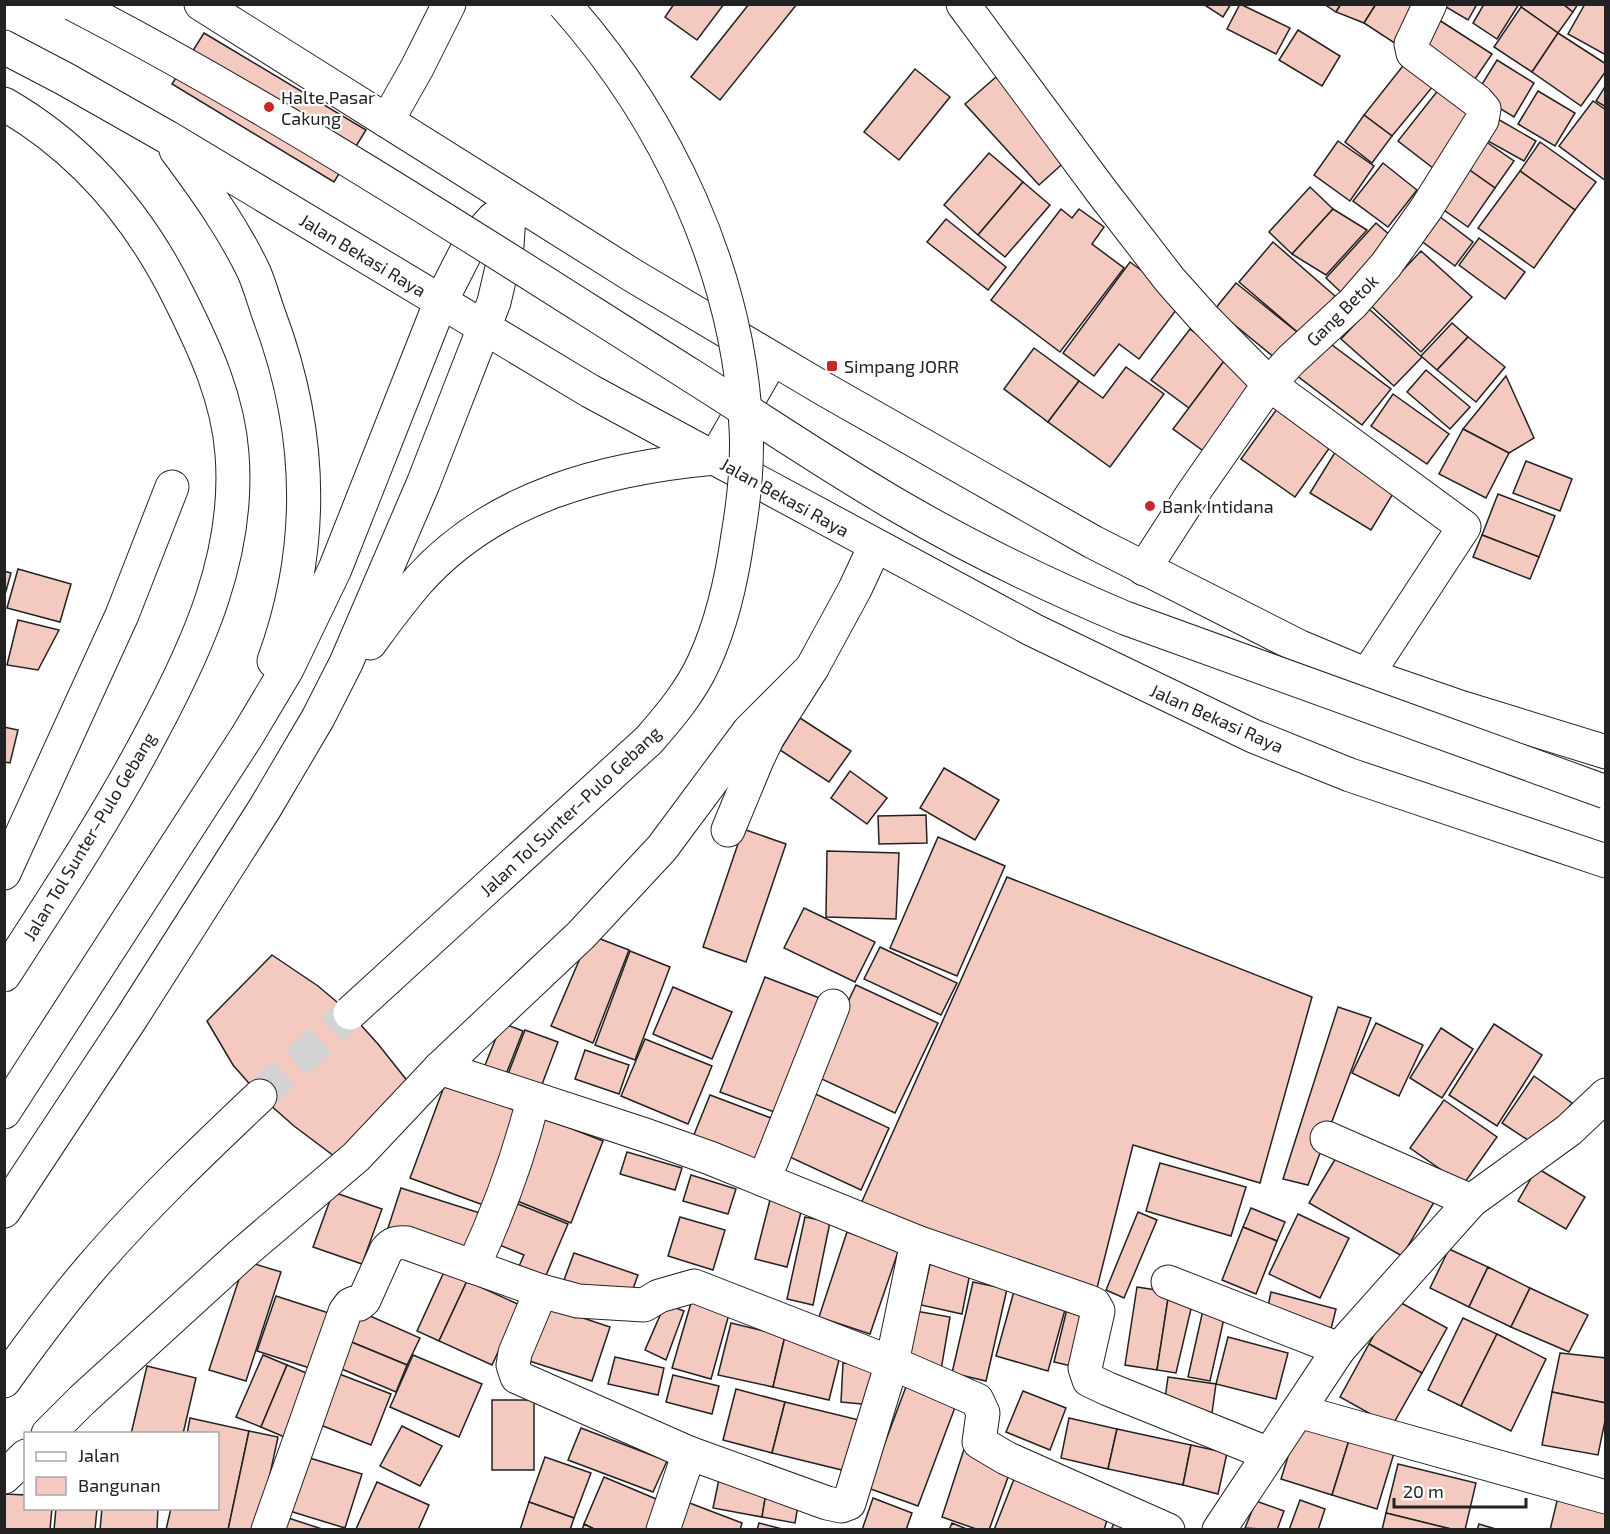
<svg xmlns="http://www.w3.org/2000/svg" width="1610" height="1534" viewBox="0 0 1610 1534" font-family="'Exo 2',sans-serif">
<style>
.building{fill:#f3c9c0;stroke:#222;stroke-width:1.5}
.lines{fill:none;stroke-linecap:round;stroke-linejoin:round}
.highway-tunnel{stroke:#d3d3d3;stroke-width:33;stroke-dasharray:33 16;stroke-linecap:butt}
.street-casing{stroke:#222;stroke-width:35}
.highway-casing{stroke:#222;stroke-width:35}
.street{stroke:#fff;stroke-width:33}
.highway{stroke:#fff;stroke-width:33}
.highway-bridge-casing{stroke:#222;stroke-width:35;stroke-linecap:butt}
.highway-bridge{stroke:#fff;stroke-width:33}
.poi-dot{fill:#c62828;stroke:#fff;stroke-width:2}
.labels{text-anchor:middle;dominant-baseline:central;stroke-width:4.5;stroke-linejoin:round;paint-order:stroke}
.poi-label{font-size:18px;fill:#222;stroke:#fff;text-anchor:start}
.street-label{font-size:18px;fill:#222;stroke:#fff}
</style>
<rect width="100%" height="100%" fill="#fff"/>
<g class="building">
<path d="M674 4H724L697 40 665 17Z"/>
<path d="M749 4H797L720 100 691 77Z"/>
<path d="M1203 4H1231L1223 17Z"/>
<path d="M1240 4 1290 28 1276 54 1227 29Z"/>
<path d="M1324 4H1341L1336 12Z"/>
<path d="M1341 4H1376L1364 23 1336 12Z"/>
<path d="M1376 4H1421L1396 44 1364 23Z"/>
<path d="M1441 4H1477L1468 20Z"/>
<path d="M1484 4H1519L1497 39 1473 23Z"/>
<path d="M1523 4H1563L1573 12 1558 33 1521 7Z"/>
<path d="M1563 4H1578L1573 12Z"/>
<path d="M1585 4H1606V55L1568 34Z"/>
<path d="M1521 7 1558 33 1532 72 1494 47Z"/>
<path d="M1436 18 1492 54 1471 85 1416 49Z"/>
<path d="M1298 30 1340 56 1322 86 1279 60Z"/>
<path d="M204 33 366 130 334 182 172 84Z"/>
<path d="M1558 33 1606 64V71L1581 106 1532 72Z"/>
<path d="M1410 57 1439 79 1392 136 1364 115Z"/>
<path d="M1497 60 1534 83 1514 117 1476 94Z"/>
<path d="M915 69 950 97 899 160 864 132Z"/>
<path d="M996 77 1069 158 1039 185 965 104Z"/>
<path d="M1443 84 1478 111 1433 168 1398 141Z"/>
<path d="M1606 85V107L1596 101Z"/>
<path d="M1538 91 1575 113 1555 146 1518 124Z"/>
<path d="M1593 101 1606 110V181L1559 146Z"/>
<path d="M1489 114 1536 141 1524 161 1477 135Z"/>
<path d="M1364 115 1392 136 1372 163 1345 142Z"/>
<path d="M1479 137 1514 161 1495 188 1461 164Z"/>
<path d="M1338 141 1374 166 1350 201 1314 175Z"/>
<path d="M1540 142 1596 182 1575 210 1520 171Z"/>
<path d="M989 153 1023 182 978 235 944 205Z"/>
<path d="M1383 163 1417 190 1388 227 1353 201Z"/>
<path d="M1461 164 1495 188 1468 227 1434 203Z"/>
<path d="M1520 171 1575 210 1534 268 1478 228Z"/>
<path d="M1023 182 1050 205 1005 257 978 235Z"/>
<path d="M1310 187 1333 209 1292 254 1269 232Z"/>
<path d="M1061 209 1072 218 1079 209 1104 227 1092 244 1124 268 1060 352 991 300Z"/>
<path d="M1333 209 1367 230 1326 275 1292 254Z"/>
<path d="M1439 216 1473 242 1455 266 1420 240Z"/>
<path d="M946 219 1006 267 988 290 927 242Z"/>
<path d="M1376 223 1399 243 1348 299 1326 278Z"/>
<path d="M1479 238 1525 272 1505 299 1459 265Z"/>
<path d="M1273 242 1335 296 1302 336 1239 282Z"/>
<path d="M1421 251 1472 297 1421 352 1370 305Z"/>
<path d="M1130 262 1183 301 1139 359 1119 344 1094 376 1063 353Z"/>
<path d="M1236 283 1302 336 1280 362 1215 309Z"/>
<path d="M1369 309 1422 357 1394 386 1341 339Z"/>
<path d="M1452 323 1468 337 1437 370 1421 356Z"/>
<path d="M1190 329 1227 357 1189 408 1151 380Z"/>
<path d="M1320 336 1391 389 1362 425 1292 372Z"/>
<path d="M1468 337 1505 367 1476 402 1437 370Z"/>
<path d="M1034 348 1079 381 1048 422 1004 389Z"/>
<path d="M1227 357 1263 384 1209 455 1173 429Z"/>
<path d="M1126 367 1164 394 1110 467 1048 422 1079 381 1103 398Z"/>
<path d="M1426 370 1470 407 1450 429 1407 392Z"/>
<path d="M1506 376 1534 438 1509 453 1463 429Z"/>
<path d="M1393 394 1449 434 1427 464 1371 426Z"/>
<path d="M1282 402 1335 440 1295 497 1241 459Z"/>
<path d="M1463 429 1509 453 1486 498 1439 474Z"/>
<path d="M1339 446 1400 482 1371 530 1310 493Z"/>
<path d="M1526 461 1572 479 1560 511 1513 493Z"/>
<path d="M1498 494 1555 516 1539 557 1482 535Z"/>
<path d="M1482 535 1539 557 1530 579 1473 557Z"/>
<path d="M18 569 71 584 60 622 7 608Z"/>
<path d="M4 571 11 573 4 598Z"/>
<path d="M18 620 59 630 38 670 7 665Z"/>
<path d="M800 718 851 751 829 782 780 750Z"/>
<path d="M4 727 18 730 10 763 4 762Z"/>
<path d="M944 768 999 800 975 840 920 808Z"/>
<path d="M850 771 887 798 867 824 831 798Z"/>
<path d="M926 815 927 843 879 844 878 816Z"/>
<path d="M743 829 786 844 746 962 703 947Z"/>
<path d="M938 837 1005 866 957 976 890 948Z"/>
<path d="M827 851 899 853 896 919 826 917Z"/>
<path d="M1007 877 1312 997 1260 1183 1133 1145 1095 1296 859 1208Z"/>
<path d="M804 908 875 942 855 982 784 948Z"/>
<path d="M590 935 629 950 593 1043 551 1026Z"/>
<path d="M880 947 957 983 941 1015 864 979Z"/>
<path d="M630 951 670 967 635 1060 595 1045Z"/>
<path d="M272 955 318 986 350 1013 378 1044 409 1083 334 1156 294 1126 260 1096 233 1065 207 1021Z"/>
<path d="M765 977 822 999 777 1113 720 1092Z"/>
<path d="M856 985 938 1023 895 1113 813 1075Z"/>
<path d="M673 987 732 1012 712 1059 653 1034Z"/>
<path d="M1338 1007 1371 1018 1308 1185 1283 1179Z"/>
<path d="M502 1023 523 1031 501 1087 479 1080Z"/>
<path d="M1376 1023 1423 1045 1399 1096 1352 1073Z"/>
<path d="M1494 1024 1542 1055 1497 1126 1449 1095Z"/>
<path d="M1441 1028 1473 1049 1442 1098 1410 1078Z"/>
<path d="M525 1030 558 1042 538 1095 505 1082Z"/>
<path d="M645 1039 712 1066 688 1124 621 1096Z"/>
<path d="M585 1050 629 1065 619 1094 575 1079Z"/>
<path d="M1534 1076 1572 1103 1540 1148 1502 1123Z"/>
<path d="M445 1084 522 1112 486 1206 410 1178Z"/>
<path d="M809 1091 889 1128 861 1190 781 1153Z"/>
<path d="M710 1095 779 1121 759 1174 689 1147Z"/>
<path d="M1444 1100 1497 1137 1463 1185 1410 1148Z"/>
<path d="M542 1117 603 1141 571 1223 510 1198Z"/>
<path d="M1343 1146 1436 1199 1402 1256 1309 1203Z"/>
<path d="M627 1152 682 1168 675 1190 620 1174Z"/>
<path d="M1160 1163 1246 1187 1231 1236 1146 1211Z"/>
<path d="M1537 1168 1585 1197 1566 1229 1518 1201Z"/>
<path d="M691 1175 736 1189 728 1214 683 1201Z"/>
<path d="M401 1188 483 1214 470 1254 388 1228Z"/>
<path d="M333 1192 382 1209 362 1264 313 1247Z"/>
<path d="M770 1200 802 1208 787 1267 755 1259Z"/>
<path d="M513 1202 568 1224 541 1287 515 1275 524 1255 497 1244Z"/>
<path d="M1251 1208 1285 1222 1277 1241 1243 1227Z"/>
<path d="M1138 1212 1157 1220 1124 1298 1106 1290Z"/>
<path d="M1298 1214 1349 1238 1320 1298 1269 1274Z"/>
<path d="M680 1217 725 1230 713 1270 668 1256Z"/>
<path d="M805 1217 830 1222 813 1305 787 1299Z"/>
<path d="M1243 1227 1277 1241 1256 1294 1222 1280Z"/>
<path d="M847 1232 899 1249 870 1334 819 1317Z"/>
<path d="M1449 1249 1488 1267 1469 1307 1430 1288Z"/>
<path d="M574 1253 638 1275 628 1302 564 1280Z"/>
<path d="M245 1261 281 1272 246 1381 209 1370Z"/>
<path d="M930 1264 970 1273 962 1314 921 1305Z"/>
<path d="M1488 1267 1530 1288 1511 1327 1469 1307Z"/>
<path d="M444 1272 467 1281 439 1341 417 1331Z"/>
<path d="M467 1281 520 1305 492 1365 439 1341Z"/>
<path d="M973 1282 1007 1289 986 1381 952 1373Z"/>
<path d="M1016 1284 1068 1299 1048 1371 996 1356Z"/>
<path d="M1137 1287 1169 1292 1157 1370 1125 1365Z"/>
<path d="M1530 1288 1588 1315 1569 1352 1511 1327Z"/>
<path d="M1169 1292 1194 1296 1176 1373 1157 1370Z"/>
<path d="M1271 1292 1336 1309 1330 1333 1266 1316Z"/>
<path d="M276 1296 338 1316 319 1371 257 1351Z"/>
<path d="M693 1296 731 1307 711 1379 672 1368Z"/>
<path d="M1394 1299 1447 1328 1422 1373 1369 1344Z"/>
<path d="M1205 1301 1227 1305 1210 1381 1188 1377Z"/>
<path d="M665 1304 684 1311 666 1360 645 1350Z"/>
<path d="M544 1305 610 1327 592 1381 526 1360Z"/>
<path d="M1067 1309 1093 1315 1080 1368 1054 1362Z"/>
<path d="M910 1310 950 1317 941 1370 901 1363Z"/>
<path d="M361 1312 420 1338 407 1365 349 1341Z"/>
<path d="M1463 1318 1497 1334 1461 1406 1428 1390Z"/>
<path d="M731 1323 785 1336 773 1387 718 1375Z"/>
<path d="M1497 1334 1546 1359 1511 1431 1461 1406Z"/>
<path d="M785 1336 842 1348 829 1400 773 1387Z"/>
<path d="M1228 1337 1288 1353 1276 1399 1216 1384Z"/>
<path d="M349 1341 407 1365 396 1392 337 1367Z"/>
<path d="M1369 1344 1422 1373 1392 1426 1340 1397Z"/>
<path d="M1560 1353 1606 1358V1403L1552 1392Z"/>
<path d="M263 1355 287 1365 261 1427 236 1417Z"/>
<path d="M413 1355 482 1384 459 1437 390 1407Z"/>
<path d="M615 1357 664 1368 658 1395 608 1384Z"/>
<path d="M843 1363 875 1365 872 1405 841 1402Z"/>
<path d="M287 1365 316 1377 289 1439 261 1427Z"/>
<path d="M147 1366 196 1378 183 1434H131Z"/>
<path d="M329 1370 391 1394 371 1445 308 1420Z"/>
<path d="M673 1375 719 1386 712 1414 666 1402Z"/>
<path d="M1168 1377 1216 1384 1212 1413 1164 1406Z"/>
<path d="M907 1384 957 1402 918 1506 868 1488Z"/>
<path d="M736 1389 785 1402 772 1453 723 1440Z"/>
<path d="M1023 1391 1066 1408 1050 1450 1006 1432Z"/>
<path d="M1552 1392 1606 1403V1416L1598 1455 1542 1445Z"/>
<rect x="492" y="1400" width="42" height="70"/>
<path d="M785 1402 863 1421 846 1471 772 1453Z"/>
<path d="M190 1418 249 1431 228 1530H166L171 1508H218V1434H187Z"/>
<path d="M1069 1418 1117 1429 1108 1469 1061 1458Z"/>
<path d="M1299 1421 1350 1437 1332 1495 1281 1479Z"/>
<path d="M402 1426 442 1446 420 1486 380 1466Z"/>
<path d="M581 1428 667 1461 653 1492 568 1460Z"/>
<path d="M1117 1429 1191 1445 1183 1485 1108 1469Z"/>
<path d="M249 1431 278 1437 258 1530H228Z"/>
<path d="M1350 1437 1395 1450 1377 1509 1332 1495Z"/>
<path d="M966 1443 1012 1466 989 1530H979L942 1517Z"/>
<path d="M1191 1445 1227 1453 1218 1494 1183 1485Z"/>
<path d="M300 1455 362 1474 345 1528 283 1509Z"/>
<path d="M545 1457 591 1473 574 1518 529 1502Z"/>
<path d="M1398 1464 1476 1483 1465 1530H1455L1386 1513Z"/>
<path d="M1016 1474 1110 1510 1104 1530H994Z"/>
<path d="M604 1477 661 1501 649 1530H596L584 1524Z"/>
<path d="M719 1479 767 1487 762 1517 713 1508Z"/>
<path d="M377 1482 429 1505 418 1530 356 1529Z"/>
<path d="M767 1487 800 1494 795 1523 762 1517Z"/>
<path d="M4 1494 26 1495V1508H52L50 1530H4Z"/>
<path d="M1558 1497 1606 1508V1530H1550Z"/>
<path d="M873 1498 912 1513 906 1530H862Z"/>
<path d="M1300 1500 1325 1509 1318 1530H1289Z"/>
<path d="M1256 1501 1284 1511 1277 1530 1245 1528Z"/>
<path d="M529 1502 574 1518 570 1530H520Z"/>
<path d="M687 1502 742 1523 740 1530H677Z"/>
<path d="M56 1508H97L95 1530H54Z"/>
<path d="M102 1508H158L157 1530H100Z"/>
<path d="M1386 1513 1455 1530H1382Z"/>
<path d="M276 1514 325 1530H271Z"/>
<path d="M1117 1516 1150 1530H1111Z"/>
<path d="M759 1523 786 1530H757Z"/>
<path d="M952 1523 969 1530H949Z"/>
<path d="M584 1524 596 1530H582Z"/>
<path d="M1479 1524 1499 1530H1477Z"/>
</g>
<g class="lines">
<path class="highway-tunnel" d="M260 1096 350 1013"/>
<defs>
<g id="street">
<path d="M963 4 1102 192 1170 280 1203 317 1269 384 1464 527 1367 675"/>
<path d="M387 121 417 68 449 4"/>
<path d="M1144 569 1193 493 1269 384 1291 360 1353 303 1386 265 1426 209 1482 120 1484 109 1477 101 1413 53 1411 44 1430 4"/>
<path d="M728 830 757 760 768 737 812 668 855 589 875 546"/>
<path d="M4 873 122 615 172 487"/>
<path d="M440 1068 648 1136 710 1158 917 1242 1087 1301 1094 1304 1098 1311 1085 1368 1089 1380 1108 1389 1269 1454"/>
<path d="M1327 1138 1471 1201"/>
<path d="M764 1180 833 1006"/>
<path d="M473 1267C499 1211 518 1160 533 1100"/>
<path d="M1168 1282 1339 1349"/>
<path d="M541 1291 515 1353 513 1365 517 1377 689 1453"/>
<path d="M1298 1411 1606 1497"/>
<path d="M48 1434 82 1400 242 1254 356 1157 440 1068 581 935 662 848 749 731 812 668"/>
<path d="M4 1477 26 1456"/>
<path d="M268 1530 345 1312 350 1305 354 1303 359 1304 364 1300 386 1251C392 1243 397 1242 407 1243L541 1291 578 1301 644 1305 659 1296 694 1286 892 1363 977 1400 983 1413 979 1442 1006 1458 1168 1530"/>
<path d="M663 1530 689 1453 827 1503 841 1506 849 1503 892 1363 917 1242"/>
<path d="M1219 1530 1339 1349 1471 1201 1569 1130 1606 1095"/>
</g>
<g id="highway">
<path d="M201 4 632 275 824 389 1093 542 1300 647 1367 675 1463 708 1606 752"/>
<path d="M4 47 65 79 167 137 590 391 1033 630 1253 736 1350 775 1606 861"/>
<path d="M4 104C84 150 141 219 181 301 205 349 228 399 232 454 240 554 198 646 152 732 108 816 56 895 4 975"/>
<path d="M176 150C205 189 233 228 254 272 260 286 264 301 269 315 312 429 316 546 274 661"/>
<path d="M715 458 772 359"/>
<path d="M370 643C385 622 401 601 418 581 494 496 605 468 715 458"/>
<path d="M4 1112 247 736 287 669 335 569 441 301 469 246 494 218"/>
<path d="M4 1211 132 1017 265 808 318 718 346 663 423 484 494 302 507 246 510 201"/>
<path d="M4 1381C32 1342 60 1304 91 1268 143 1207 202 1151 260 1096"/>
</g>
</defs>
<use href="#street" class="street-casing"/>
<use href="#highway" class="highway-casing"/>
<use href="#street" class="street"/>
<use href="#highway" class="highway"/>
<defs>
<g id="highway-bridge">
<path d="M73 4C287 115 489 248 692 376 762 420 829 466 900 507 972 549 1047 585 1125 618L1606 792"/>
<path d="M350 1013 649 740C670 716 691 691 704 662 722 623 732 578 738 535 744 500 748 463 746 427 738 271 667 120 564 4"/>
</g>
</defs>
<use href="#highway-bridge" class="highway-bridge-casing"/>
<use href="#highway-bridge" class="highway-bridge"/>
</g>
<g class="poi-dot">
<circle cx="269" cy="107" r="6"/>
<rect x="826" y="360" width="12" height="12" rx="3"/>
<circle cx="1150" cy="506" r="6"/>
</g>
<g class="labels">
<g class="poi-label">
<text x="281" y="97">Halte Pasar<tspan x="281" dy="21">Cakung</tspan></text>
<text x="844" y="366">Simpang JORR</text>
<text x="1162" y="506">Bank Intidana</text>
</g>
<g class="street-label">
<text transform="translate(363 255) rotate(31)">Jalan Bekasi Raya</text>
<text transform="translate(1342 310) rotate(-45)">Gang Betok</text>
<text transform="translate(785 497) rotate(29)">Jalan Bekasi Raya</text>
<text transform="translate(1217 718) rotate(24)">Jalan Bekasi Raya</text>
<text transform="translate(570 811) rotate(-43)">Jalan Tol Sunter–Pulo Gebang</text>
<text transform="translate(89 836) rotate(-59)">Jalan Tol Sunter–Pulo Gebang</text>
</g>
</g>
<rect width="1610" height="1534" fill="none" stroke="#222222" stroke-width="12"/>
<rect x="24" y="1432" width="195" height="78" fill="#ffffff" stroke="#a7a7a7" stroke-width="1.5"/>
<rect x="36" y="1452" width="30" height="9" fill="#ffffff" stroke="#a7a7a7" stroke-width="1.5"/>
<text x="78" y="1462" font-size="18" fill="#222222">Jalan</text>
<rect x="36" y="1477" width="30" height="18" fill="#f3c9c0" stroke="#a7a7a7" stroke-width="1.5"/>
<text x="78" y="1492" font-size="18" fill="#222222">Bangunan</text>
<path d="M1394 1498v9h132v-9" fill="none" stroke="#222222" stroke-width="3"/>
<text x="1403" y="1498" font-size="18" fill="#222222" stroke="#ffffff" stroke-width="4.5" paint-order="stroke">20 m</text>
</svg>
